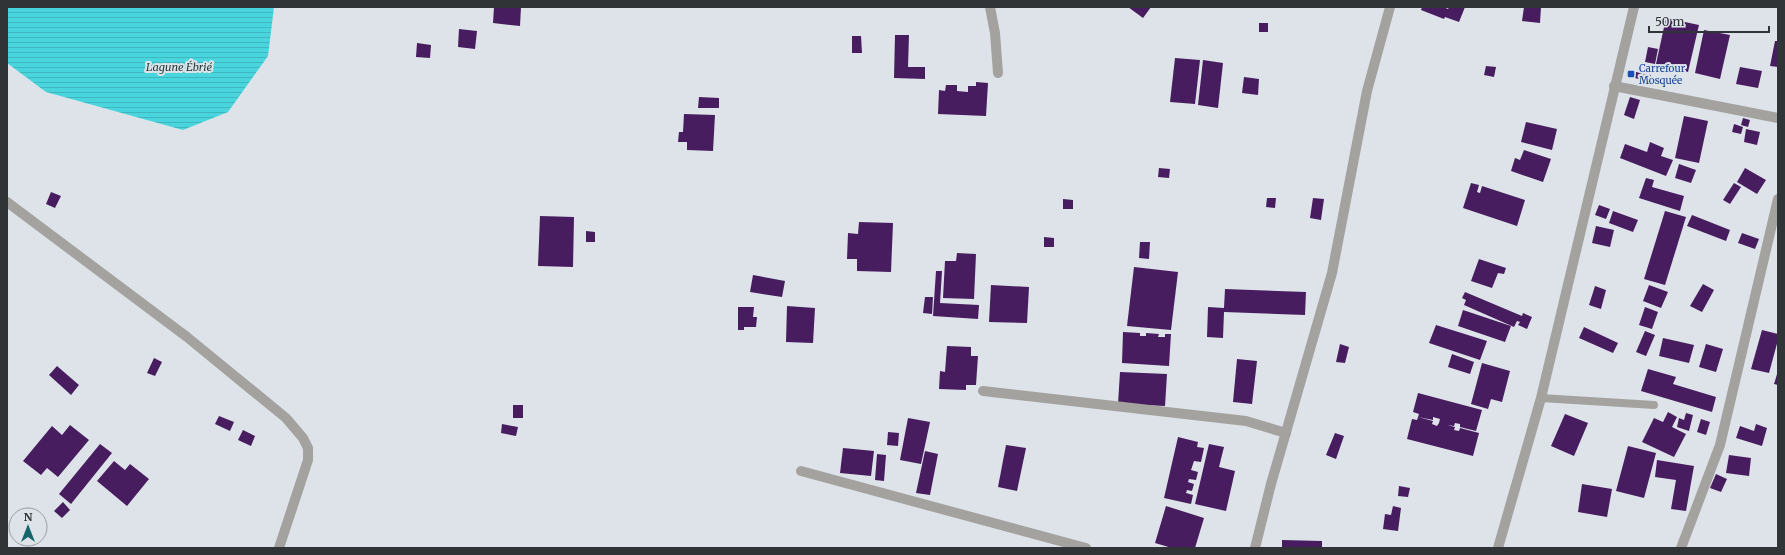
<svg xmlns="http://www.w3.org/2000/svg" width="1785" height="555" viewBox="0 0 1785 555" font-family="Merriweather,serif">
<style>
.water{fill:url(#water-rules)}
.building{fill:#481d60}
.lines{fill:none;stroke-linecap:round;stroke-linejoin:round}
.service{stroke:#a4a29f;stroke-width:8}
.minor{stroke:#a4a29f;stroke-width:10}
.transit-dot{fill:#1a4fb4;stroke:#dde3e9;stroke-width:1.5}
.labels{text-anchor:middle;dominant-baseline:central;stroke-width:4;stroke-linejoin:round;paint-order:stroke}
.transit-label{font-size:10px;fill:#164399;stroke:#dde3e9;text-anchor:start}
.water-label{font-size:11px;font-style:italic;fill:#1f3738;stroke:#dde3e9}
</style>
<defs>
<pattern id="water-rules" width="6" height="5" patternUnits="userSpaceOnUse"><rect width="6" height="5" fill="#49d5dd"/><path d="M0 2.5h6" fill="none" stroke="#40b7be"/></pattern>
</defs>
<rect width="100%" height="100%" fill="#dde3e9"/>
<path class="water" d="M7 7H274L268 56 228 112 183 130 46 92 7 63Z"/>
<g class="building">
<path d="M494 7H521L520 26 493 23Z"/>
<path d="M1128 7H1151L1143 18Z"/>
<path d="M1422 7H1443L1448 9 1449 7H1465L1459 22 1445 17 1444 19 1421 10Z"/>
<path d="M1524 7H1541L1540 23 1522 21Z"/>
<path d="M1666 18 1699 25 1688 72 1656 64Z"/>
<rect x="1259" y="23" width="9" height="9"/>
<path d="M459 29 477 31 475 49 458 47Z"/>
<path d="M1704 30 1730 35 1720 79 1695 73Z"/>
<path d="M895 35H909L908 67H925V79L894 78Z"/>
<path d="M852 36H861L862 53H852Z"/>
<path d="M1775 41H1778V67L1770 66Z"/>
<path d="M417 43 431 45 430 58 416 57Z"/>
<path d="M1648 47 1658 49 1655 64 1645 62Z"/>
<path d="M1175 58 1200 60 1195 104 1170 102Z"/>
<path d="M1203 60 1223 63 1218 108 1198 105Z"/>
<path d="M1486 66 1496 67 1494 77 1484 75Z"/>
<path d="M1740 67 1762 71 1758 88 1736 84Z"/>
<path d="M1636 72 1651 75 1649 82 1635 78Z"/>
<path d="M1244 77 1259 79 1258 95 1242 93Z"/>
<path d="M976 82 988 83 986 116 938 114 939 90 945 91 946 85H957V91L968 92V86H976Z"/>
<path d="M699 97 719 98V108H698Z"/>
<path d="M1630 97 1640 100 1634 119 1624 115Z"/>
<path d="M684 114 715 115 713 151 687 150V142H678L679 132H683Z"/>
<path d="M1684 116 1708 121 1699 163 1675 158Z"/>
<path d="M1743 118 1750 120 1748 127 1741 125Z"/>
<path d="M1526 122 1557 129 1552 150 1521 142Z"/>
<path d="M1734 124 1743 127 1741 134 1732 132Z"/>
<path d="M1746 129 1760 132 1757 145 1744 142Z"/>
<path d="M1650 142 1664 148 1661 156 1673 160 1666 176 1620 158 1625 144 1647 152Z"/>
<path d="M1524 150 1551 159 1543 182 1511 171 1515 158 1520 160Z"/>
<path d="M1679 164 1696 170 1691 183 1675 178Z"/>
<path d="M1159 168 1170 169 1169 178 1158 177Z"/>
<path d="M1745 168 1766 180 1757 194 1737 182Z"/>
<path d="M1646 178 1654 180 1652 187 1684 196 1680 211 1639 198Z"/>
<path d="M1471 183 1479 185 1477 192 1480 193 1482 186 1525 200 1517 226 1463 208Z"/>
<path d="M1734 183 1741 187 1730 204 1723 200Z"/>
<path d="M51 192 61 196 55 208 46 204Z"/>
<path d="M1267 198H1276L1275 208 1266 207Z"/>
<path d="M1313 198 1324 199 1321 220 1310 218Z"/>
<path d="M1063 199 1073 200V209H1063Z"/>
<path d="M1599 205 1610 209 1606 219 1595 215Z"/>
<path d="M1613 211 1638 220 1633 232 1609 223Z"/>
<path d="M1665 211 1686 217 1665 285 1644 279Z"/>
<path d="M1692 215 1730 230 1726 241 1687 226Z"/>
<path d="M540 216 574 217 573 267 538 266Z"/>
<path d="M859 222 893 223 891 272 857 271V259H847L848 233 858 234Z"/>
<path d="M1596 226 1614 230 1610 247 1592 243Z"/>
<path d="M586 231 595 232V242H586Z"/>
<path d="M1742 233 1759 239 1755 249 1738 243Z"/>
<path d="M1044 237 1054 238V247H1044Z"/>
<path d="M1140 242H1150L1149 259 1139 258Z"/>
<path d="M957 253 976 254 974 299 943 298 945 261H956Z"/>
<path d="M1479 259 1506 268 1504 274 1498 273 1492 288 1471 281Z"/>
<path d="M1134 267 1178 272 1171 330 1127 326Z"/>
<path d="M936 271H942L940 303 979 305 978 319 933 316Z"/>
<path d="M753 275 785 281 782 297 750 292Z"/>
<path d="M1703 284 1714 290 1702 312 1690 306Z"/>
<path d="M991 285 1029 287 1027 323 989 322Z"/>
<path d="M1649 285 1668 292 1661 308 1643 301Z"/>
<path d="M1595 286 1606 290 1601 309 1589 305Z"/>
<path d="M1225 289 1306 292 1305 315 1224 312 1223 338 1207 337 1208 307 1224 308Z"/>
<path d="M1465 292 1522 316 1523 313 1532 317 1527 329 1518 325 1520 322 1517 321 1514 327 1464 305 1466 300 1462 298Z"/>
<path d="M925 297H933L932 314 923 313Z"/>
<path d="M787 306 815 308 813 343 786 342Z"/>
<path d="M738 307H754L753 317H757L756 327H744V330H738Z"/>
<path d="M1645 307 1658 312 1652 329 1639 325Z"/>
<path d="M1463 310 1511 326 1505 342 1458 326Z"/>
<path d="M1436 325 1487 341 1480 360 1429 343Z"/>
<path d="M1584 327 1618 343 1613 353 1579 338Z"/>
<path d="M1762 330 1778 334V340L1769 373 1751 369Z"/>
<path d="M1645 331 1655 335 1646 356 1636 352Z"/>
<path d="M1123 332 1140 333V336H1146V333L1159 334 1158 337H1165V334H1171L1169 366 1122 363Z"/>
<path d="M1663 338 1694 345 1689 363 1659 356Z"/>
<path d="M1340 344 1349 347 1345 363 1336 362Z"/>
<path d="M1706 344 1723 349 1716 372 1699 367Z"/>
<path d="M947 346 971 347V356H978L976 385H966V390L939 389 940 371 945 372Z"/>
<path d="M1452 354 1474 362 1470 374 1448 367Z"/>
<path d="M154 358 162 362 155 376 147 373Z"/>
<path d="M1237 359 1257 361 1252 404 1233 402Z"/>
<path d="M1482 363 1510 371 1502 402 1491 399 1488 409 1471 404Z"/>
<path d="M57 366 79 385 71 395 49 375Z"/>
<path d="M1648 369 1676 377 1673 384 1716 397 1712 412 1641 391Z"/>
<path d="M1778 371V385L1774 384Z"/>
<path d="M1120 372 1167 374 1165 406 1118 404Z"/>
<path d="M1418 393 1482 410 1476 431 1460 427V424L1455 423 1454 426 1447 425 1455 427 1454 430 1459 431 1460 428 1479 433 1473 456 1407 439 1412 419 1417 420 1418 417 1433 421 1432 424 1437 426 1439 423 1440 419 1433 417V420L1418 417 1419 414 1413 412Z"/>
<rect x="513" y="405" width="10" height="13"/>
<path d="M1668 412 1677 417 1672 427 1686 434 1674 457 1642 442 1654 418 1663 422Z"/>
<path d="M1686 413 1693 415 1689 431 1677 427 1679 418 1684 420Z"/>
<path d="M1565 414 1588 423 1574 456 1551 446Z"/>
<path d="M219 416 234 422 230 431 215 424Z"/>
<path d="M908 418 930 422 921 464 900 460Z"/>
<path d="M1701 419 1710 422 1706 435 1697 432Z"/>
<path d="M502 424 518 427 516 436 501 433Z"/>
<path d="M1756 424 1767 428 1762 446 1736 438 1740 426 1754 431Z"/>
<path d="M70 425 89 440 58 477 47 468 41 475 23 461 52 426 62 435Z"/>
<path d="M243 430 255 436 251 446 238 440Z"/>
<path d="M888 432 899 433 898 446 887 445Z"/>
<path d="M1335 433 1344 436 1336 459 1326 455Z"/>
<path d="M1178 437 1198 442 1197 447 1204 448 1201 462 1194 461 1191 470 1198 472 1196 480 1189 479 1188 482 1194 484 1192 491 1187 490 1186 493 1193 495 1191 504 1164 498Z"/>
<path d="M100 444 112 453 71 504 59 494Z"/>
<path d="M1209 444 1224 447 1219 467 1235 471 1226 511 1195 504Z"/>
<path d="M1006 445 1026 448 1017 491 998 487Z"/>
<path d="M1628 446 1656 453 1644 498 1616 491Z"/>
<path d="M843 448 874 451 871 476 840 473Z"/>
<path d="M925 451 938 454 930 495 916 493Z"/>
<path d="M877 454 886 455 884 481 875 480Z"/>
<path d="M1729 455 1751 458 1749 476 1726 473Z"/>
<path d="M1657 460 1694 466 1686 511 1671 509 1676 480 1655 477Z"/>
<path d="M114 461 125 470 130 464 149 479 127 506 97 481Z"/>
<path d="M1716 474 1727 479 1721 492 1710 488Z"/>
<path d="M1582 484 1612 489 1607 517 1578 512Z"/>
<path d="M1399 486 1410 488 1408 497 1398 496Z"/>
<path d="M63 502 70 510 62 518 54 511Z"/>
<path d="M1166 506 1204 518 1195 548H1172L1155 543Z"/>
<path d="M1393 506 1401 508 1398 531 1383 529 1385 514 1391 515Z"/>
<path d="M1282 540 1322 541V548H1282Z"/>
</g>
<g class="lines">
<path class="service" d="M1541 398 1654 405"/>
<g class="minor">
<path d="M990 7 995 33 998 73"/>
<path d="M1614 86 1778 118"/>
<path d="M7 202 187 337 286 418 303 438 308 448V460L279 548"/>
<path d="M983 391 1246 421 1286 433"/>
<path d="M801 471 1086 548"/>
<path d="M1255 548 1271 484 1332 273 1367 91 1390 7"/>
<path d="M1498 548 1541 398 1634 7"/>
<path d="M1681 548 1720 445 1778 199"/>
</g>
</g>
<rect class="transit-dot" x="1627" y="70" width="8" height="8" rx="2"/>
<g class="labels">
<g class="transit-label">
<text x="1639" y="68">Carrefour<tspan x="1639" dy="12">Mosquée</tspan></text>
</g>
<g class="water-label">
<text x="179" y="67">Lagune Ébrié</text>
</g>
</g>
<rect width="1785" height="555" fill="none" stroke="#313436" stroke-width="16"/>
<g transform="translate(28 527)"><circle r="19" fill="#dde3e9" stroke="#989da1"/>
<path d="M0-3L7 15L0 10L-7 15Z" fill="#156469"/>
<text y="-6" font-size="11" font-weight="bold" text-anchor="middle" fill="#313436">N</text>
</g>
<path d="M1649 26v6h120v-6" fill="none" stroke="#313436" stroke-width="2"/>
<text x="1655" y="26" font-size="12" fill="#313436" stroke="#dde3e9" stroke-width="3" paint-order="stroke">50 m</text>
</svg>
